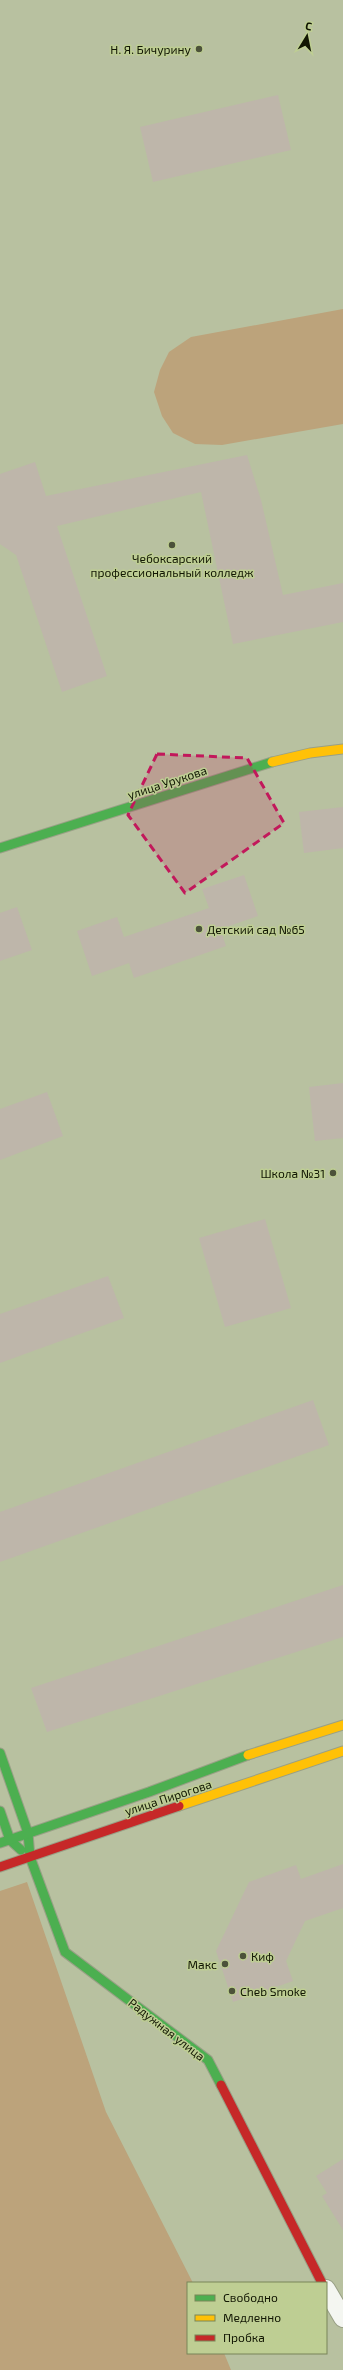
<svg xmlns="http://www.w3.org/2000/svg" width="343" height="2370" viewBox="0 0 343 2370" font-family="'Exo 2',sans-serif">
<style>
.green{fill:#bca37b}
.building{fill:#beb6aa}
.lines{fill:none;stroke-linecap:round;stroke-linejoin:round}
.street-casing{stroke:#99a086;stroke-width:20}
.fast-casing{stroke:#99a086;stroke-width:11}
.slow-casing{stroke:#99a086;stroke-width:11}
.jam-casing{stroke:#99a086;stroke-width:11}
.street{stroke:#f4f6f1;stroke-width:18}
.fast{stroke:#4caf50;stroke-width:9}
.slow{stroke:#ffc107;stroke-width:9}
.jam{stroke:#c62828;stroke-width:9}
.marked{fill:#c2185b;fill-opacity:0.2;stroke:#c2185b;stroke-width:3;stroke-dasharray:8 5;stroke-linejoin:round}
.poi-dot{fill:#4c523a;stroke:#bece93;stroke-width:1.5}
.labels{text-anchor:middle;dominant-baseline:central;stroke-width:3;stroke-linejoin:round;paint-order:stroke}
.poi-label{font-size:12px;fill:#121703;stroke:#bece93;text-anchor:end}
.street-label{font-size:12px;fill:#121703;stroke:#bece93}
</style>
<rect width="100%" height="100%" fill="#b8c1a0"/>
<g class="green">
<path d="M343 309V424L222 445 195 444 173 433 162 416 154 392 160 370 169 352 191 337Z"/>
<path d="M27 1882 106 2112 193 2283H188V2353H224L231 2370H0V1891Z"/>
</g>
<g class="building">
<path d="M278 95 291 150 153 182 140 127Z"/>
<path d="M247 455 261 500 283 595 343 583V622L233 644 201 492 57 526 107 676 62 692 16 555 0 544V474L35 462 46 496Z"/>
<path d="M343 807V848L304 853 299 812Z"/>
<path d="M244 875 258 916 220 929 226 946 134 978 129 963 92 976 77 931 117 917 124 937 209 908 202 889Z"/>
<path d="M17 907 32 950 0 961V913Z"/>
<path d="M343 1083V1138L315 1141 309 1087Z"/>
<path d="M47 1092 63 1136 0 1160V1109Z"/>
<path d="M265 1219 291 1308 225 1327 199 1238Z"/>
<path d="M108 1276 124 1318 0 1363V1314Z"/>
<path d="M313 1400 329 1445 0 1562V1512Z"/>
<path d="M343 1585V1637L47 1732 31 1688Z"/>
<path d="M343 1864V1908L305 1921 286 1961 293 1981 233 2002 216 1951 249 1882 296 1865 301 1879Z"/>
<path d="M343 2159V2230L322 2196 327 2193 316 2176Z"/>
</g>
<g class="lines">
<defs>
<path id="street" d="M326 2289 343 2318"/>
<g id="fast">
<path d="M0 848 272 762"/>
<path d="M0 1753 28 1833 30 1857 65 1952 208 2060 221 2085"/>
<path d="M0 1811 10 1840 21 1850"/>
<path d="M0 1843 149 1792 248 1755"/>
</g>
<g id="slow">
<path d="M272 762 310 753 343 749"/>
<path d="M248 1755 343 1725"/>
<path d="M179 1806 343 1751"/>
</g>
<g id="jam">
<path d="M0 1867 179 1806"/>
<path d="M221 2085 322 2283"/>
</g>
</defs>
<use href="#street" class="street-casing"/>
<use href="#fast" class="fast-casing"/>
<use href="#slow" class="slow-casing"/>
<use href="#jam" class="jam-casing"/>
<use href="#street" class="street"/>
<use href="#fast" class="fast"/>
<use href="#slow" class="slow"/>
<use href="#jam" class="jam"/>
</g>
<path class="marked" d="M157 754 247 758 284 823 185 893 128 815Z"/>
<g class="poi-dot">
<circle cx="199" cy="49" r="4"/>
<circle cx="172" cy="545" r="4"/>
<circle cx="199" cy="929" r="4"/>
<circle cx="333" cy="1173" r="4"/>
<circle cx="243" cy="1956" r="4"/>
<circle cx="225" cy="1964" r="4"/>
<circle cx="232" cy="1991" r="4"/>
</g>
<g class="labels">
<g class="poi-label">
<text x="191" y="49">Н. Я. Бичурину</text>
<text x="172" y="558" text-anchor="middle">Чебоксарский<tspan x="172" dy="14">профессиональный колледж</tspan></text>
<text x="207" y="929" text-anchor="start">Детский сад №65</text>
<text x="325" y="1173">Школа №31</text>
<text x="251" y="1956" text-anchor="start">Киф</text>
<text x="217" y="1964">Макс</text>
<text x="240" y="1991" text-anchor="start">Cheb Smoke</text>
</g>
<g class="street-label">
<text transform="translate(167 782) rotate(-18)">улица Урукова</text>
<text transform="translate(168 1797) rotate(-18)">улица Пирогова</text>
<text transform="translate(167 2029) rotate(38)">Радужная улица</text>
</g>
</g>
<rect x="187" y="2282" width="140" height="72" fill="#bece93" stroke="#798559"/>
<rect x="195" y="2295" width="20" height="6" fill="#4caf50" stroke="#798559"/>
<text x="223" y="2302" font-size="12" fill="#121703">Свободно</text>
<rect x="195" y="2315" width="20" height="6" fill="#ffc107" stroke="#798559"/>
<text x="223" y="2322" font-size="12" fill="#121703">Медленно</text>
<rect x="195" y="2335" width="20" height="6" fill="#c62828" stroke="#798559"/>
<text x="223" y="2342" font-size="12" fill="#121703">Пробка</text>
<g transform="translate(307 36) rotate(10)" stroke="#bece93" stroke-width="3" paint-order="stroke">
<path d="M0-3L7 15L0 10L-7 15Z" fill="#121703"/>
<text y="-6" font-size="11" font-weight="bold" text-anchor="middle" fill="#121703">С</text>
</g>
</svg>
